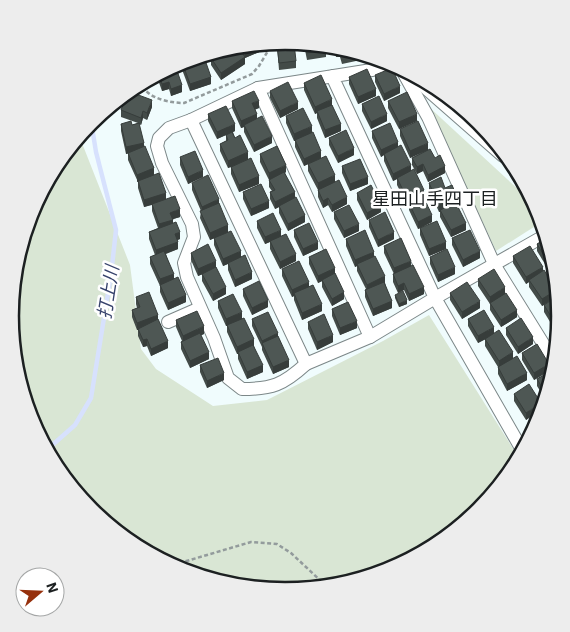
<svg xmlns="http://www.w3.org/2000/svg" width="570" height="632" viewBox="0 0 570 632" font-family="'IBM Plex Sans','Noto Sans JP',sans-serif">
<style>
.green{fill:#d9e6d4}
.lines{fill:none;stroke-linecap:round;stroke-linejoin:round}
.stream{stroke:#d7e1fd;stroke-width:4.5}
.street-casing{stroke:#7c8788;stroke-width:14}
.path{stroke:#939b9c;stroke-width:2.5;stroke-dasharray:4 2.5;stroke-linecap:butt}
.street{stroke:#fff;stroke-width:12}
.wall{fill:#434b48}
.shaded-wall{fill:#373d3b}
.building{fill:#4e5754;stroke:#373d3b}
.labels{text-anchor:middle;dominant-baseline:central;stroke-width:5;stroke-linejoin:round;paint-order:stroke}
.neighbourhood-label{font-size:18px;fill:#1c2021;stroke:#fff}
.water-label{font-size:18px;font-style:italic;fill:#37436c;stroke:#fff}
.rim{fill:none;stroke:#1c2021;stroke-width:2.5}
</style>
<rect width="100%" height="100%" fill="#f0fcfd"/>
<g class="green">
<path d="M429 107 534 204 540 216 537 225 496 251Z"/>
<path d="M80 138 130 265 141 349 156 369 213 406 267 400 383 341 429 315 517 455 479 511 390 570 285 591 179 570 90 510 31 421 10 316 31 210Z"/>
</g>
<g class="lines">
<path class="stream" d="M49 448 75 425 91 398 111 275 116 230 96 152 91 121"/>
<defs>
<g id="street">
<path d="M402 70 428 117 495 266 552 358"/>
<path d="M332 76 435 298 370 337 306 364 191 120 258 88 397 66"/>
<path d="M414 78 503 156"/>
<path d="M258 88 370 337"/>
<path d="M191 120 169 128 159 138 157 146 162 163 192 224 194 237 184 263 187 277 214 338 228 378 242 389C272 389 283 385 306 364"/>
<path d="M168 322 200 308"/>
<path d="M521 448 435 298 544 236"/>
</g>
</defs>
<use href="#street" class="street-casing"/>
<g class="path">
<path d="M143 86C148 99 172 103 184 103L252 74 259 66 272 44"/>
<path d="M173 565 251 542 277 544 291 553 323 583"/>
</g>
<use href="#street" class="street"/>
</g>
<g class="wall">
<path d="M283 41H285L296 61V68L279 70 277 45 283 44Z"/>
<path d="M264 45V50L245 58V64L221 80 211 65V58L243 54 242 50Z"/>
<path d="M304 45 326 49V57L307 60Z"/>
<path d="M335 51 356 55V61L342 64 340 57H336Z"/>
<path d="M204 57 211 84 190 91 180 64V62Z"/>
<path d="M175 65 182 92 171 96 169 89 162 91 157 77Z"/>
<path d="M375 75 400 93 384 101 375 82Z"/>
<path d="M349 77 376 96 358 104 349 84Z"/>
<path d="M304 83 332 105 341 131 325 138 317 118V113L315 114 304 90Z"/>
<path d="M270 91 298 109 280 118 270 98Z"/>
<path d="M232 101 259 108 255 109 257 119 272 143 254 152 244 132V127L241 128 232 108Z"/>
<path d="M388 101 417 121 399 129 388 108Z"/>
<path d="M362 104 387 121 371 129 362 111Z"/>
<path d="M152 107 147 120 143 118 141 125 139 124 144 146 154 175 166 199 180 217 173 219V223L180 239 177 240 178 249 166 254 174 279 186 302 168 310 160 292V286L150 264V257L155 255 149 239V232L158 228 152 211V205L144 207 138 188V182L128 160V153L126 154 121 131V124L132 125 138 123 121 117V110Z"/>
<path d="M208 114 235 131 233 132 235 138 248 159 259 184 239 192 231 174V167L228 168 220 151V144L226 141V135L217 139 208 121Z"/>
<path d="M286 116 312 133 321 158 347 204 332 212 328 205 323 208 318 197V190L308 171V164L304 166 295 147V141H294L286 123Z"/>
<path d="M400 129 428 150 445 173 428 182 423 171 417 174 412 165V158L425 151 410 158 400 136Z"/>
<path d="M372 131 398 147 424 197 432 222 418 229 409 210V204L407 205 397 185V179L393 181 384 161V155L381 157 372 138Z"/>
<path d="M329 138 354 155 338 163 329 145Z"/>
<path d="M260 154 286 172 285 173 305 222 288 231 279 213V207L275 209 270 199V192L272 191 269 187V180L260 162Z"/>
<path d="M180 157 203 177 188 184 180 165Z"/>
<path d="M342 166 368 184 350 191 342 173Z"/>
<path d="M192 183 219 204 228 232 252 279 235 287 228 270V264L223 266 214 245V238L221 235 210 240 200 218 201 211 192 190Z"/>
<path d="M429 183 445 188 457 204 466 230 451 237 440 217V212H439L429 190Z"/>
<path d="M243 192 269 208 251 216 243 199Z"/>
<path d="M357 193 381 212 367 220 357 200Z"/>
<path d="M334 212 359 231 344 238 334 219Z"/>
<path d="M369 220 394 239 378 247 369 227Z"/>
<path d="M257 221 281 236 296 261 280 269 270 249V242L265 244 257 228Z"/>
<path d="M420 228 446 249 429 256 420 235Z"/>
<path d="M294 230 318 249 303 256 294 237Z"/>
<path d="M452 238 480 258 463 267 452 245Z"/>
<path d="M346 239 374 256 385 283 392 308 373 316 365 297V290L366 289 357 271V266L355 267 346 246Z"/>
<path d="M545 239 553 281 549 275V269H548L537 251V244Z"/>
<path d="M384 246 411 266 424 294 409 301 404 290 398 293 393 282V274H394L384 253Z"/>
<path d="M191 253 216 267 226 294 213 301 202 281V274H203L198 276 191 260Z"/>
<path d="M513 256 543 271 556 297 542 306 529 287V282L526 284 513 263Z"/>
<path d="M309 257 335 274 344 299 332 306 322 287V281L318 283 309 264Z"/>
<path d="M430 257 455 274 438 282 430 264Z"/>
<path d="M282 269 309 287 322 311 302 320 294 300V296L292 297 282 276Z"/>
<path d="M478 279 505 294 517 317 501 327 490 310V303V304L478 286Z"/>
<path d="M243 289 268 307 252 315 243 296Z"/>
<path d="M450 293 480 308 462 319 450 300Z"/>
<path d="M395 295 407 304 399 307 395 298Z"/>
<path d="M136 297 158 320 168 348 151 356 147 346 143 347 138 336V330H137L132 317V310L137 308 136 304Z"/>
<path d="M556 297 555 330 544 312V305Z"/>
<path d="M218 301 242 319 254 346 263 372 247 379 238 359V354H237L227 332V326H226L218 308Z"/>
<path d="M332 309 357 328 340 335 332 316Z"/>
<path d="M252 319 278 336 289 367 273 374 262 350V347L252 326Z"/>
<path d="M468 319 494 334 513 359 527 380 507 391 498 374V367L485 346V339H486L478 343 468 326Z"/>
<path d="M176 320 204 334 201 335 209 359 190 368 181 349V342L182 341 176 327Z"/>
<path d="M308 322 333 342 317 350 308 329Z"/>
<path d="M506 328 533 344 518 354 506 335Z"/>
<path d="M522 353 549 371 534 380 522 360Z"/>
<path d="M200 365 224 380 207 388 200 372Z"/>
<path d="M549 372 544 397 537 386V379Z"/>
<path d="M514 394 539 422 534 429 530 423V417L526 420 514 401Z"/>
</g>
<g class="shaded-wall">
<path d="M264 45V50L245 58V64L221 80V73L245 57V51L254 47Z"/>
<path d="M211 77V84L190 91V84Z"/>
<path d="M169 82V89L162 91V84Z"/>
<path d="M182 85V92L171 96V89Z"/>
<path d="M400 86V93L384 101V94Z"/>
<path d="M376 89V96L358 104V97Z"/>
<path d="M332 99V106L317 111V113L315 114V107Z"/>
<path d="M152 100V107L147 120V113Z"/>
<path d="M259 101V108L252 111V103Z"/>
<path d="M298 102V109L280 118V111Z"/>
<path d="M143 111V118L141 125V118Z"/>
<path d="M257 114V121L244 125V127L241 128V121Z"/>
<path d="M387 114V121L371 129V122Z"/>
<path d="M417 114V121L399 129V122Z"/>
<path d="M235 124V131L217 139V132Z"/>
<path d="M341 124V131L325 138V130Z"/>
<path d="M312 126V133L294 141V134Z"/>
<path d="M272 136V143L254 152V145Z"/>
<path d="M398 142V149L384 154V155L381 157V150Z"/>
<path d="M144 143V150L126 154V147Z"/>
<path d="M428 143V150L410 158V151Z"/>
<path d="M354 148V155L338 163V156Z"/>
<path d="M321 151V158L304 166V159Z"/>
<path d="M248 152V159L228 168V161Z"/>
<path d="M423 164V171L417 174V167Z"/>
<path d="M286 165V172L269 180V173Z"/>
<path d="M411 165V172L393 181V174Z"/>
<path d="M445 166V173L428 182V175Z"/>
<path d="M154 168V176L137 182V175Z"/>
<path d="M203 170V177L188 184V177Z"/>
<path d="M335 175V182L318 191V183Z"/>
<path d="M259 176V184L239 192V185Z"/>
<path d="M368 177V184L350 191V184Z"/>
<path d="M424 190V197L407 205V198Z"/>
<path d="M295 192V199L275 209V202Z"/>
<path d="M166 193V200L144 207V200Z"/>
<path d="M347 197V204L332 212V205Z"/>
<path d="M457 197V204L439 212V205Z"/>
<path d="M328 198V205L323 208V201Z"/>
<path d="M219 199V206L202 214V207Z"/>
<path d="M269 201V208L251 216V209Z"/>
<path d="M381 205V212L367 220V213Z"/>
<path d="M180 209V217L170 220V213Z"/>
<path d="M305 215V222L288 231V224Z"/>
<path d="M432 215V222L418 229V222Z"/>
<path d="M173 220V227L159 231V224Z"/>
<path d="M466 223V230L451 237V230Z"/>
<path d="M359 224V231L344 238V231Z"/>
<path d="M228 225V232L210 240V233Z"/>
<path d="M281 230V237L265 244V237Z"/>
<path d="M180 232V239L175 241V234Z"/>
<path d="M394 232V239L378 247V240Z"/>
<path d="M178 242V249L156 257V250Z"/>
<path d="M318 242V249L303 256V249Z"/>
<path d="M446 242V249L429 256V249Z"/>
<path d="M241 251V258L223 266V259Z"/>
<path d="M480 251V258L463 267V260Z"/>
<path d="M374 252V259L357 264V266L355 267V260Z"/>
<path d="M296 254V261L280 269V262Z"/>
<path d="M216 261V268L198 276V269Z"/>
<path d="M411 261V268L394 276V268Z"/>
<path d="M548 262H549L550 268 548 269Z"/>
<path d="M455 267V274L438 282V275Z"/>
<path d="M543 267V274L529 280V282L526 284V277Z"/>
<path d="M335 268V275L318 283V276Z"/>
<path d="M252 272V279L235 287V280Z"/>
<path d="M174 274V281L160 285V286V279Z"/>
<path d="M385 276V283L367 292V285Z"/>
<path d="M309 282V289L294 293V296L292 297V290Z"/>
<path d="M404 283V290L398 293V286Z"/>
<path d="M226 287V294L213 301V294Z"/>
<path d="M424 287V294L409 301V294Z"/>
<path d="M505 287V294L490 304V297Z"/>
<path d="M555 291 556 297 542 306V299Z"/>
<path d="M344 292V299L332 306V299Z"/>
<path d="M186 295V302L168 310V303Z"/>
<path d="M268 300V307L252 315V308Z"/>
<path d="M407 300V304L399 307V304Z"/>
<path d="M392 301V308L373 316V309Z"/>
<path d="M480 301V308L462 319V312Z"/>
<path d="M322 304V311L302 320V313Z"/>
<path d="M517 310V317L501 327V320Z"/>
<path d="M242 312V319L226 326V319Z"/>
<path d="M158 315V322L137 330V323Z"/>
<path d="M357 321V328L340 335V328Z"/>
<path d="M559 321 557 329 555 330V323Z"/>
<path d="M204 326V334L183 343V336Z"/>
<path d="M494 327V334L478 343V336Z"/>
<path d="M278 333V340L262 343V341Z"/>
<path d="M333 335V342L317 350V342Z"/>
<path d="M533 337V344L518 354V347Z"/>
<path d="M147 339V346L143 347V340Z"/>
<path d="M254 339V347L238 352V354H237V347Z"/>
<path d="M168 341V348L151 356V349Z"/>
<path d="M209 352V359L190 368V361Z"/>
<path d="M513 352V359L499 368V361Z"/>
<path d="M289 360V367L273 374V367Z"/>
<path d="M549 364V371L534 380V373Z"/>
<path d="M263 365V372L247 379V372Z"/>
<path d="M224 373V380L207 388V381Z"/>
<path d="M527 373V380L507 391V384Z"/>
<path d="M541 403V410L526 420V413Z"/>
</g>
<g class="building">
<path d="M284 41 294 43 296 61 279 63 277 45 284 44Z"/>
<path d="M306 45 326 49V50L307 53Z"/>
<path d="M254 47 245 51 244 49Z"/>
<path d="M240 50 245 57 221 73 211 58 215 55Z"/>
<path d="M341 52 353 55 342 57Z"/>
<path d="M204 57 211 77 190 84 182 62Z"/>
<path d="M175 65 182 85 171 89 169 82 162 84 159 76Z"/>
<path d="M392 68 400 86 384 94 375 75Z"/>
<path d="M367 69 376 89 358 97 349 77Z"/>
<path d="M321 75 332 99 315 107 304 83Z"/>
<path d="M288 82 298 102 280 111 270 91Z"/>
<path d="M254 91 259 101 252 103 257 114 241 121 232 101Z"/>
<path d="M407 92 417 114 399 122 388 101Z"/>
<path d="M133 93 152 100 147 113 143 111 141 118 121 110 126 98Z"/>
<path d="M379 96 387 114 371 122 362 104Z"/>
<path d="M332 105 341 124 325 130 317 111Z"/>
<path d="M226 106 235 124 217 132 208 114Z"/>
<path d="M303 108 312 126 294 134 286 116Z"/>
<path d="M262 116 272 136 254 145 244 125Z"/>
<path d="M131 121 132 125 139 123 144 143 126 147 121 124Z"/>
<path d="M418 121 428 143 410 151 400 129Z"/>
<path d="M390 123 398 142 381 150 372 131Z"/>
<path d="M346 130 354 148 338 156 329 138Z"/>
<path d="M232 132 235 138 240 135 248 152 228 161 220 144 228 140 226 135Z"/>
<path d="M313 132 321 151 304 159 295 140Z"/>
<path d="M401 145 411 165 393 174 384 154Z"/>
<path d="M145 146 154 168 137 175 128 153Z"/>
<path d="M277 146 286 165 269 173 260 154Z"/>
<path d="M430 149 435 158 440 155 445 166 428 175 423 164 417 167 412 158Z"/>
<path d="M195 151 203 170 188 177 180 157Z"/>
<path d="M326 156 335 175 318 183 308 164Z"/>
<path d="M251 158 259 176 239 185 231 167Z"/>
<path d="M360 159 368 177 350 184 342 166Z"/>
<path d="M414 169 424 190 407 198 397 178Z"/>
<path d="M284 172 295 192 275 202 270 192 275 190 269 180Z"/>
<path d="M159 173 166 193 144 200 138 181Z"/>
<path d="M208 175 219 199 202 207 192 183Z"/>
<path d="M441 177 445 188 452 185 457 197 439 205 429 183Z"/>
<path d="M339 180 347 197 332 205 328 198 323 201 318 190Z"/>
<path d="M261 184 269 201 251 209 243 192Z"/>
<path d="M371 185 381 205 367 213 357 193Z"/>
<path d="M175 196 180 209 170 213 173 220 159 224 152 204Z"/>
<path d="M423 196 432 215 418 222 409 203Z"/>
<path d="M296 197 305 215 288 224 279 206Z"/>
<path d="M219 203 228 225 210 233 200 211Z"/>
<path d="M456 203 466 223 451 230 440 210Z"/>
<path d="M349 205 359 224 344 231 334 212Z"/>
<path d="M385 212 394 232 378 240 369 220Z"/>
<path d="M273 213 281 230 265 237 257 221Z"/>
<path d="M437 221 446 242 429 249 420 228Z"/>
<path d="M176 222 180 232 175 234 178 242 156 250 149 232Z"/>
<path d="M309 223 318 242 303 249 294 230Z"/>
<path d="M365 230 374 252 355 260 346 239Z"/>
<path d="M470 230 480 251 463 260 452 238Z"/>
<path d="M231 231 241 251 223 259 214 238Z"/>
<path d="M286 234 296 254 280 262 270 241Z"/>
<path d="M401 238 411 261 394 268 384 246Z"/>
<path d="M545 239 549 262H548L537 244Z"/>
<path d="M208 244 216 261 198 269 191 253Z"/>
<path d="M530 246 543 267 526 277 513 256Z"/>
<path d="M326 249 335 268 318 276 309 257Z"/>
<path d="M447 249 455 267 438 275 430 257Z"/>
<path d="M164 251 174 274 160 279 150 257Z"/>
<path d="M245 255 252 272 235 280 228 263Z"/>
<path d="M375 256 385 276 367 285 357 264Z"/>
<path d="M299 261 309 282 292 290 282 269Z"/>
<path d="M413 265 424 287 409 294 404 283 398 286 393 274Z"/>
<path d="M216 267 226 287 213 294 202 274Z"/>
<path d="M494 269 505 287 490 297 478 279Z"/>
<path d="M544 270 554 286 555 291 542 299 529 280Z"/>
<path d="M335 273 344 292 332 299 322 280Z"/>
<path d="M178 277 186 295 168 303 160 285Z"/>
<path d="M259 281 268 300 252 308 243 289Z"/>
<path d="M384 282 392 301 373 309 365 290Z"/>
<path d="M467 282 480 301 462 312 450 293Z"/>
<path d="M313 285 322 304 302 313 294 293Z"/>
<path d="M403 291 407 300 399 304 395 295Z"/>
<path d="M149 292 158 315 137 323 132 310 140 307 136 297Z"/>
<path d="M506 293 517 310 501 320 490 303Z"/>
<path d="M233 294 242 312 226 319 218 301Z"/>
<path d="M556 297 560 316 559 321 555 323 544 305Z"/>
<path d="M348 302 357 321 340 328 332 309Z"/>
<path d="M484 310 494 327 478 336 468 319Z"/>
<path d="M197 311 204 326 183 336 176 320Z"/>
<path d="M268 312 278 333 262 341 252 319Z"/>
<path d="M324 314 333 335 317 342 308 322Z"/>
<path d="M244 318 254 339 237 347 227 325Z"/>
<path d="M521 318 533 337 518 347 506 328Z"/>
<path d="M158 319 168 341 151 349 147 339 143 340 138 329Z"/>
<path d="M499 330 513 352 499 361 485 339Z"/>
<path d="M200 333 209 352 190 361 181 342Z"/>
<path d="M278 336 289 360 273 367 262 343Z"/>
<path d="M537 344 549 364 534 373 522 353Z"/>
<path d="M253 345 263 365 247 372 238 352Z"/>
<path d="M517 356 527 373 507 384 498 367Z"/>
<path d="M218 358 224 373 207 381 200 365Z"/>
<path d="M549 372 545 392 537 379Z"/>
<path d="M529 384 541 403 526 413 514 394Z"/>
<path d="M542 409 539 422 536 426 530 416Z"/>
<path d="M475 503 481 508 479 511 462 522 459 520Z"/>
</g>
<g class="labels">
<g class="neighbourhood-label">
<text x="435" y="198">星田山手四丁目</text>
</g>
<g class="water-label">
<text transform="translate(108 292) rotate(-81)">打上川</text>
</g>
</g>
<path d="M0 0H570V632H0ZM19 316a266 266 0 1 1 532 0a266 266 0 1 1-532 0Z" fill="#ededed" fill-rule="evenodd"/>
<path class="rim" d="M19 316a266 266 0 1 1 532 0a266 266 0 1 1-532 0Z"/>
<g transform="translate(40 592) rotate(71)"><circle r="24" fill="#ffffff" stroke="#a4a6a6"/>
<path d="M0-4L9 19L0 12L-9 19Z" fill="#96300c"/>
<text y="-8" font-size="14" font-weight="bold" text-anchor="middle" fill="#1c2021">N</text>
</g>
</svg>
